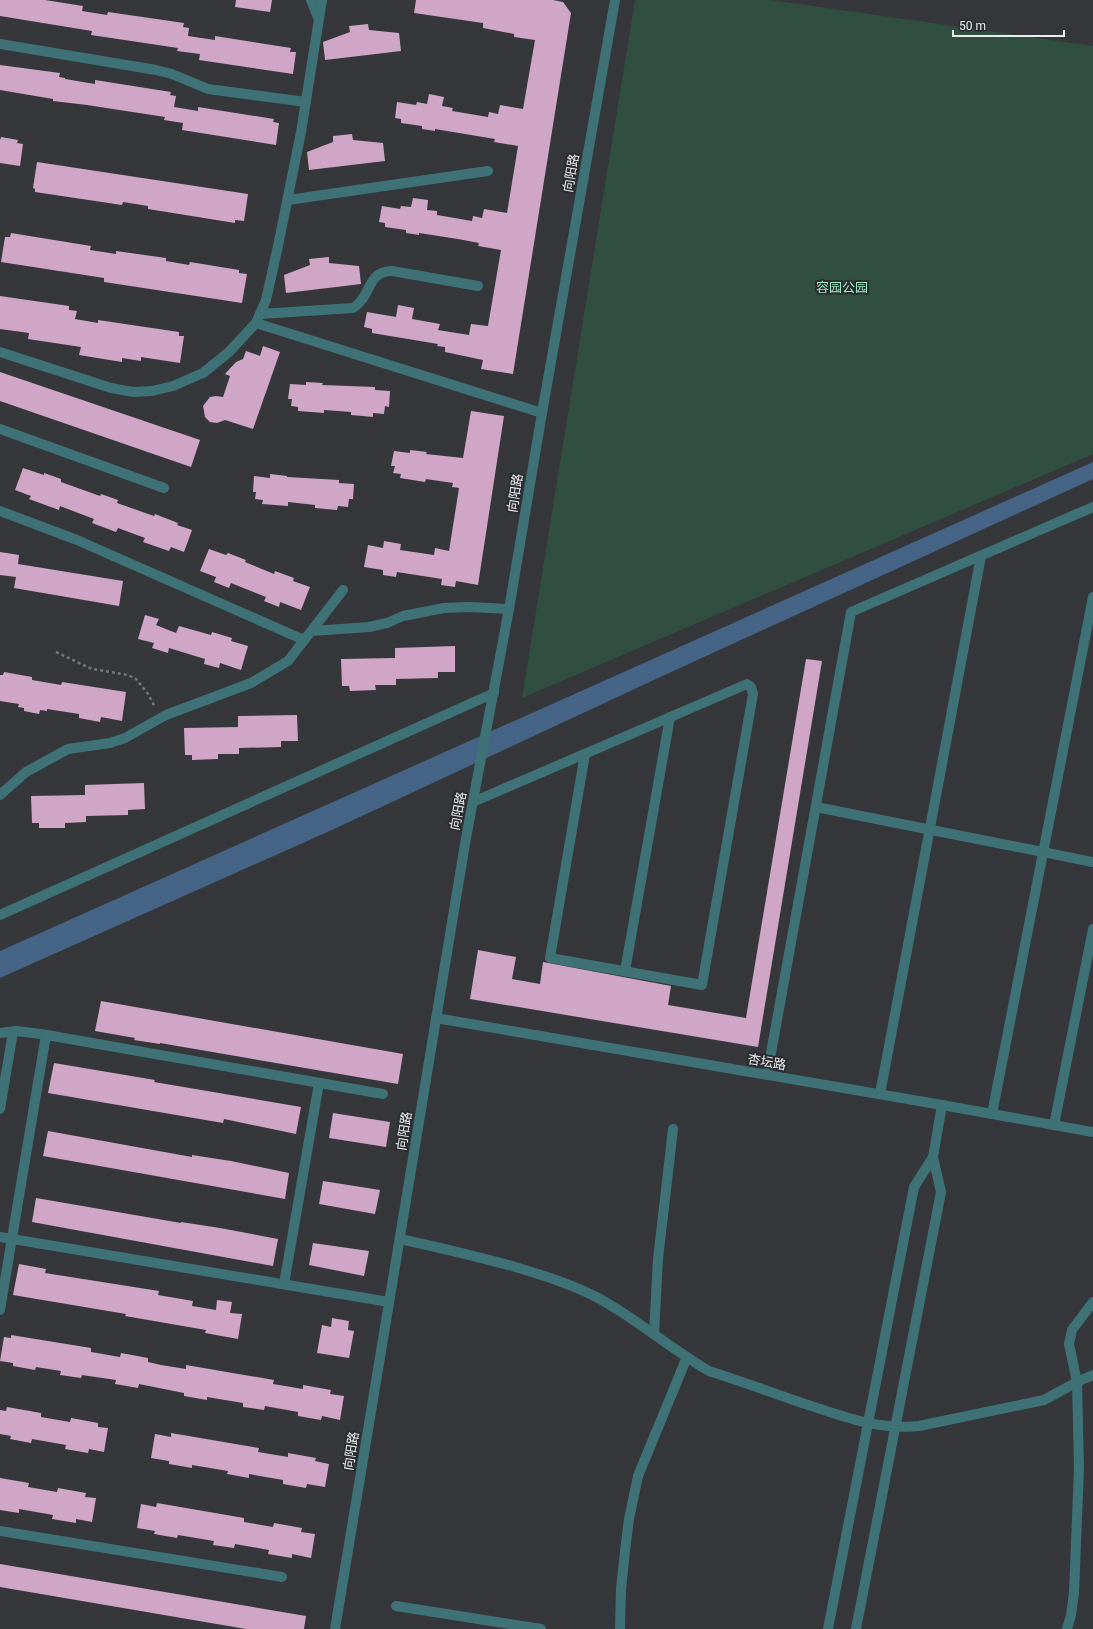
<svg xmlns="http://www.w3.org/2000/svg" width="1093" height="1629" viewBox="0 0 1093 1629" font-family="Roboto,'Noto Sans SC',sans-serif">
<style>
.green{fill:#314f40}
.water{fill:#466486}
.building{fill:#d0a6c7}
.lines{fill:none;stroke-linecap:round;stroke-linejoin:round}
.path{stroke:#757779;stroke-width:2.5;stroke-dasharray:3 3;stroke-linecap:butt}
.minor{stroke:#3e7276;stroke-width:10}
.labels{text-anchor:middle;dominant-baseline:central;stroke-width:4;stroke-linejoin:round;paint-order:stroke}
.street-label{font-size:13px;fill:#edeef0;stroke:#2b2d30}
.park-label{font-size:13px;fill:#9ceac2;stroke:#2b2d30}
</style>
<rect width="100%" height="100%" fill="#35373a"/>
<path class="green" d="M635 0H771L1093 46V454L522 698Z"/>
<path class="water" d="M1093 462V479L656 679 334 829 0 978V951Z"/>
<g class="building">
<path d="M0 0H45L83 6 82 11 107 15 108 12 184 23 183 27 189 28 188 36 215 40V36L291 48 290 52H296L293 74 199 60 200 54 177 51 178 48 91 35 92 31 0 16Z"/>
<path d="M236 0H272L270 12 235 7Z"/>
<path d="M416 0H553L563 2 571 13 513 374 481 369 483 360 445 352V347L437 346 438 344 372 333V329L364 327 367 312 396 317 398 305 414 308 412 319 440 324 438 330 469 335 471 324 488 326 501 250 478 246 479 243 458 239 419 233V235L406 233V230L385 227V223L379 222 382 206 400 209 401 206 411 207 413 198 428 200 427 210 437 211V215L472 221 473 216 482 218 484 209 507 213 518 146 494 142 495 139 435 129V131L422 129V126L401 123V119L395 118 397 102 416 105 417 102 427 104 429 94 444 97 442 106 453 108 452 111 488 117 489 112 498 114 500 105 523 109 535 40 514 37V34L483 28V23L414 13Z"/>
<path d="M368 24 369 30 399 33 401 51 325 60 323 42 350 32 349 26Z"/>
<path d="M0 65 60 73 59 77 65 78V79L95 84V80L171 92 170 95 176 96 174 107 198 111V107L274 119 273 122 279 123 276 145 182 130 183 123 164 120 165 117 87 105 53 101V99L0 90Z"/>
<path d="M352 134 353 140 383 143 385 161 309 170 307 152 333 142V136Z"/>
<path d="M1 137 18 140 17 143 23 144 20 166 0 163V140Z"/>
<path d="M37 162 248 194 244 221 235 220V223L148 209V206L123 202 122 205 35 192V189L33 188Z"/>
<path d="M11 233 91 246 90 250 116 254V251L166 258V261L189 265 190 262 239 270V273L247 274 242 303 104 282V278L1 262 5 237H10Z"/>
<path d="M329 257V263L359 266 361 284 286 293 284 275 310 265 309 259Z"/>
<path d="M0 296 69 306V310L77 311 75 319 98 323V320L179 332V336H184L180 363 141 357V361L122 358V362L79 355 81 347 28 339 29 333 0 329Z"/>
<path d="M263 346 280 352 253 429 225 420 217 423 210 422 205 417 203 406 210 397 216 396 223 397 230 376 225 374 236 362 243 359 246 351 260 356Z"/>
<path d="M0 372 200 440 191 467 0 401Z"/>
<path d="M306 382 323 383 322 385 375 387V390L390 391 389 407 385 406 384 414 373 413V417L351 415V412L324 410V413L298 411V407L291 406 292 399H288L290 384 306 385Z"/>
<path d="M471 411 504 416 478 585 456 581 455 587 441 585 442 579 397 572 396 577 383 575V570L364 567 368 545 383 548 384 541 401 544 400 550 434 555 435 548 449 551 459 488 452 487 453 483 426 479 425 482 400 478 401 474 393 473 395 466H391L394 451 410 453V450L427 452 426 454 463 458Z"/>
<path d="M23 468 44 475V473L61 479V482L100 496 101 494 118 500 117 503 154 516 155 514 178 523 177 525 192 530 184 552 171 547 169 551 143 542 145 538 118 528 116 532 92 523 94 519 60 506 59 510 29 499 31 496 15 490Z"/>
<path d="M270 474 287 476V477L339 480V483L354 484 353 499H349L348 507 338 506 337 510 315 508V505L288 502V506L262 504 263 500 255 499 256 492H253L254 476 270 478Z"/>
<path d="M209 549 226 555 228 553 246 560 245 562 274 574 275 571 294 578 293 581 310 587 301 610 280 602 279 607 264 601 266 597 231 583 229 588 214 582 216 577 200 571Z"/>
<path d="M0 552 19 555 18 564 123 581 119 606 14 588 16 577 0 575Z"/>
<path d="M145 615 159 619 156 625 176 633 179 626 211 635 212 632 232 638 231 641 248 646 241 670 220 663 219 668 204 664 205 659 169 648 168 653 152 648 154 643 138 639Z"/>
<path d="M455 646V672H438V678L396 679V685H375L376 690 350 691 349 686H342L341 659 395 658V648Z"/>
<path d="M806 659 822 661 758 1047 470 999 478 950 516 957 512 979 540 984 543 962 671 986 668 1005 746 1018Z"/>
<path d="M4 672 32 677V680L61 685 62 682 126 692 122 721 101 717 100 722 79 718V714L47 709V711L40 710 39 714 24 711V708L18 707 19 704 0 701V675H3Z"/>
<path d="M297 715 298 741H281V747L239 748V754H218V759L192 760V755H185L184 728 238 727V716Z"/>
<path d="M144 783 145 809 128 810V815L86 816V822L65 823V828H39V823H32L31 796 85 795V785Z"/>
<path d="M101 1001 403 1054 398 1084 160 1043V1044L134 1040 135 1038 95 1031Z"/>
<path d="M54 1063 155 1080 154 1082 301 1107 296 1134 224 1119 223 1123 48 1093Z"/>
<path d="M333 1113 390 1122 386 1147 329 1138Z"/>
<path d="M48 1131 192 1157V1155L231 1161 289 1173 285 1199 43 1156Z"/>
<path d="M323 1181 380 1190 375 1214 319 1204Z"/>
<path d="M36 1198 181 1223V1222L220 1228 278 1239 273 1266 32 1222Z"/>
<path d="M313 1243 369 1251 364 1276 309 1265Z"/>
<path d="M19 1264 46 1269 45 1273 159 1291 158 1295 193 1301 192 1306 216 1310 217 1300 232 1302 230 1313 242 1314 238 1339 205 1333 206 1330 125 1316 126 1314 13 1295Z"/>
<path d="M332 1318 349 1321 348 1330 354 1331 349 1358 317 1353 322 1325 331 1327Z"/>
<path d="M11 1335 91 1348V1352L120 1357 121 1353 148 1358V1362L161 1365 186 1369V1365L274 1380 273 1384 303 1389V1385L331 1390 330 1394 344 1396 340 1420 322 1416 321 1420 298 1416V1412L265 1406 264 1410 243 1407V1403L207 1397V1400L184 1396V1393L139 1384 138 1388 115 1384 116 1380 82 1375 81 1378 60 1375 61 1371 36 1367 35 1370 13 1366V1363L0 1361 4 1337 11 1338Z"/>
<path d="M7 1407 41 1413V1417L70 1422 71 1418 98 1423V1427L108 1428 104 1452 89 1449 88 1453 65 1449 66 1445 32 1439 31 1443 10 1439 11 1436 0 1434V1410L6 1411Z"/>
<path d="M171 1433 259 1448 258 1452 288 1457V1453L316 1458 315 1461 329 1464 325 1487 307 1484 306 1488 283 1484V1480L249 1474V1478L227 1474 228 1471 192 1465V1468L169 1464V1461L151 1458 155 1434 171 1437Z"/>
<path d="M0 1478 29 1483 28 1487 57 1492 58 1488 86 1493 85 1497 96 1498 92 1522 76 1519V1523L52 1519 53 1515 19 1509V1513L0 1510Z"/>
<path d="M157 1503 244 1518V1522L273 1527 274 1523 302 1528 301 1532 315 1534 311 1558 292 1554V1558L268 1554 269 1550 235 1544 234 1548 213 1545 214 1541 178 1535 177 1538 154 1534 155 1531 137 1528 141 1504 156 1507Z"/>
<path d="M0 1564 306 1616 304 1629H246L0 1587Z"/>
</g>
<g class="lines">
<path class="path" d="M56 652 92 669 128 675 136 679 148 694 155 707"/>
<g class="minor">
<path d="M311 0 318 17"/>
<path d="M0 44 156 70 172 74 208 89 306 102"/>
<path d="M288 200 488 171"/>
<path d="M260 314 353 308C372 297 366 271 392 271L478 286"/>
<path d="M256 323 542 413"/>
<path d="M0 352 111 388 133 392 152 391 173 386 203 373 229 352 256 323 266 300 278 246 301 132 322 0"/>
<path d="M0 429 164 488"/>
<path d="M0 511 77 540 304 640"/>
<path d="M312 631 369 627 387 623 403 616 444 608 469 607 509 609"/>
<path d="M0 795 26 772 68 749 110 743 125 738 166 715 251 683 288 661 343 590"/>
<path d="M473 802 747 684 751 687 753 694 702 985 550 958 585 754"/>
<path d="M816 807 1093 862"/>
<path d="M0 915 494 693"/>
<path d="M625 971 670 717"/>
<path d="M436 1018 942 1105 1093 1132"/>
<path d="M0 1033 16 1031 41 1034 383 1094"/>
<path d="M767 1075 851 612 1093 507"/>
<path d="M880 1094 981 556"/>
<path d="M0 1109 13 1032"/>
<path d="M992 1114 1093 597"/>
<path d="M1054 1125 1093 929"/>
<path d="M0 1237 389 1302"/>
<path d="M400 1239C437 1247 475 1256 512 1266 542 1275 572 1284 600 1299 638 1320 671 1349 709 1371 740 1381 771 1392 802 1403 843 1416 875 1430 919 1426L1044 1400 1081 1380 1093 1375"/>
<path d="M284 1284 319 1083"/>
<path d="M0 1310 46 1035"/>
<path d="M654 1334 658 1259 673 1129"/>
<path d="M0 1531 282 1577"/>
<path d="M396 1606 541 1629"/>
<path d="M335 1629 466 838 509 609 542 413 615 0"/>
<path d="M620 1629 621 1589 625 1551 629 1519 638 1476 687 1357"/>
<path d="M828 1629 914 1187 933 1157 942 1105"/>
<path d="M856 1629 941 1192 933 1157"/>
<path d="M1067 1629 1071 1615 1074 1593 1079 1468 1077 1382 1069 1344 1072 1330 1093 1302"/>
</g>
</g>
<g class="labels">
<g class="street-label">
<text transform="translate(571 173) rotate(-80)">向阳路</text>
<text transform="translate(515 493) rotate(-81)">向阳路</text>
<text transform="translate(458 811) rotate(-79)">向阳路</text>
<text transform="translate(767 1062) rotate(10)">杏坛路</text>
<text transform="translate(404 1131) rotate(-81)">向阳路</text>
<text transform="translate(351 1451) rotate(-81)">向阳路</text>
</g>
<g class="park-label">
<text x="842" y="287">容园公园</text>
</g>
</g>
<path d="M953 30v6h111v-6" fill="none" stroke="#edeef0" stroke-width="2"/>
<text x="959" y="30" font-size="12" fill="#edeef0" stroke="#2b2d30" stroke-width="3" paint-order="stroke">50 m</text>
</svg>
